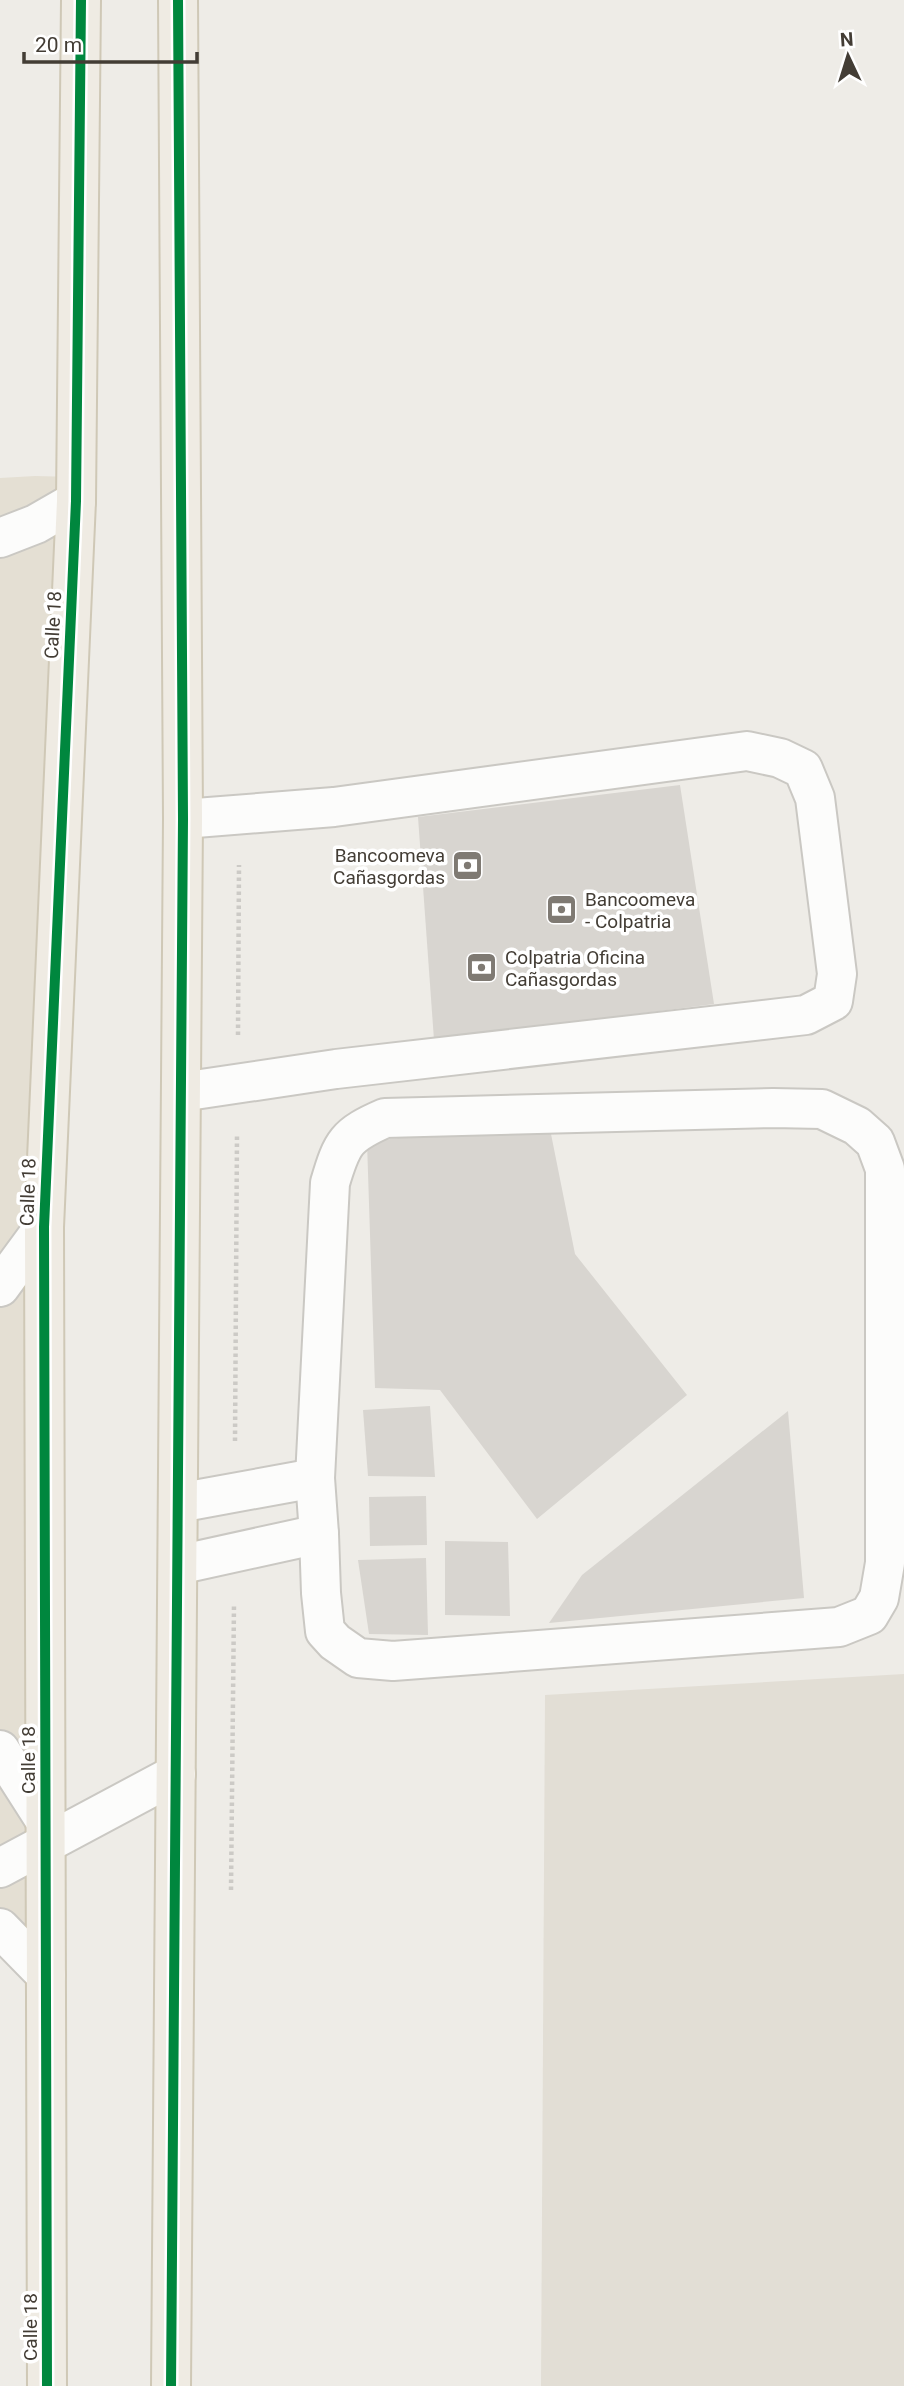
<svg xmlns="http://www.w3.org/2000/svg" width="904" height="2386" viewBox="0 0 904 2386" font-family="Roboto,sans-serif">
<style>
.residential{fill:#e2ded5}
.education{fill:#e4dfd3}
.building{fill:#d8d5d0}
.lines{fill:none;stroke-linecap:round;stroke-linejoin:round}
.minor-casing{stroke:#cac8c3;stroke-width:42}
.major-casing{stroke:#cfc8b6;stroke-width:42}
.path{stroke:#cccac6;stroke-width:4.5;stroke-dasharray:3.5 3.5;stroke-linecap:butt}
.minor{stroke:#fcfcfb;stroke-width:38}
.major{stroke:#efebe3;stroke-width:38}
.cycleway-casing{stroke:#fff;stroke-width:15}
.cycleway{stroke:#00873e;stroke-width:10}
.labels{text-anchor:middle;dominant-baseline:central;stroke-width:7;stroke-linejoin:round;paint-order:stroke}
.street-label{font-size:19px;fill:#433d35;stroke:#fff}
.poi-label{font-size:19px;fill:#433d35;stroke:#fff;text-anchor:start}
</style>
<rect width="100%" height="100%" fill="#eeece7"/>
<path class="residential" d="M904 1674V2386H541L545 1695Z"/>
<path class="education" d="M35 476 75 477 46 1949H0V478Z"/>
<g class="building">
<path d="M680 785 714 1004 434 1040 418 817Z"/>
<path d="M548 1119 575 1254 687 1395 537 1519 440 1390 375 1388 367 1142Z"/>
<path d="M430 1406 435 1477 368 1476 363 1410Z"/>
<path d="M788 1411 804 1598 549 1623 582 1575Z"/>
<path d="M426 1496 427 1545 370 1546 369 1497Z"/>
<path d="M445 1541 508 1542 510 1616 445 1615Z"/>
<path d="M426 1558 428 1635 369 1634 358 1560Z"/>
</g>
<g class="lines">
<defs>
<g id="minor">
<path d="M0 538 36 524 76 501"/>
<path d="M181 1092 336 1069 806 1015 833 1001 837 974 815 798 803 769 780 758 747 751 334 807 183 819"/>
<path d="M773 1108 822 1109 857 1126 875 1142 885 1169V1563L879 1598 869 1615 839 1627 393 1661 358 1658 335 1642 325 1631 321 1593 319 1534 315 1478 330 1183C342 1142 346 1135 385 1118Z"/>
<path d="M0 1287 44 1227"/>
<path d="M178 1503 315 1478"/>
<path d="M178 1565 319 1534"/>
<path d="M0 1750 46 1822"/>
<path d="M0 1868 176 1774"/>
<path d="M0 1928 46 1975"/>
</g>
<g id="major">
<path d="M47 2386 44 1227 76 501 81 0"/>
<path d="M171 2386 183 819 178 0"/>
</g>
</defs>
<use href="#minor" class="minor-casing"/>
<use href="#major" class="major-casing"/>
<g class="path">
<path d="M238 1035 239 865"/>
<path d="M235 1441 237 1135"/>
<path d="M231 1890 234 1604"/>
</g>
<use href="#minor" class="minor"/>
<use href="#major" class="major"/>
<defs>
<g id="cycleway">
<path d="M47 2386 44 1227 76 501 81 0"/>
<path d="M171 2386 183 819 178 0"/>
</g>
</defs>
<use href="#cycleway" class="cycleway-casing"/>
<use href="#cycleway" class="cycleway"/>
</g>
<defs>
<symbol id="bank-square" viewBox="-11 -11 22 22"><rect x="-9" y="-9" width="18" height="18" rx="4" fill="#7f7a73" stroke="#fff"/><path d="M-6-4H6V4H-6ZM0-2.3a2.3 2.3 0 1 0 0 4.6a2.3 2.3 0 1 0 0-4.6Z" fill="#fff"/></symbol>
</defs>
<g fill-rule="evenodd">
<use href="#bank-square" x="450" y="848" width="35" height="35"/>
<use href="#bank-square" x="544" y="892" width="35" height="35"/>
<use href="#bank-square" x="464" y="950" width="35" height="35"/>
</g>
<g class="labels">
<g class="street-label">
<text transform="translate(53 625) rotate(-87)">Calle 18</text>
<text transform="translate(28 1192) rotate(-88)">Calle 18</text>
<text transform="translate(28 1760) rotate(-90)">Calle 18</text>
<text transform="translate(30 2327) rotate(-90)">Calle 18</text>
</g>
<g class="poi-label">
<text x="445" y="855" text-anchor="end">Bancoomeva<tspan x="445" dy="22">Cañasgordas</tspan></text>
<text x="585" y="899">Bancoomeva<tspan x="585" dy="22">- Colpatria</tspan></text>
<text x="505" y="957">Colpatria Oficina<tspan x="505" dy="22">Cañasgordas</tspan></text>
</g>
</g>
<g transform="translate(848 56) rotate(356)" stroke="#ffffff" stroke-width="5" paint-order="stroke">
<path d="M0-5L12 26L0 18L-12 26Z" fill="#433d35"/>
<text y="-10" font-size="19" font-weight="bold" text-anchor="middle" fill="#433d35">N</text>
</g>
<path d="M24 52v10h173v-10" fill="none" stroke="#433d35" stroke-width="3.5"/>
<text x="35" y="52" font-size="21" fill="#433d35" stroke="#ffffff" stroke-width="5" paint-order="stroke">20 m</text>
</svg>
